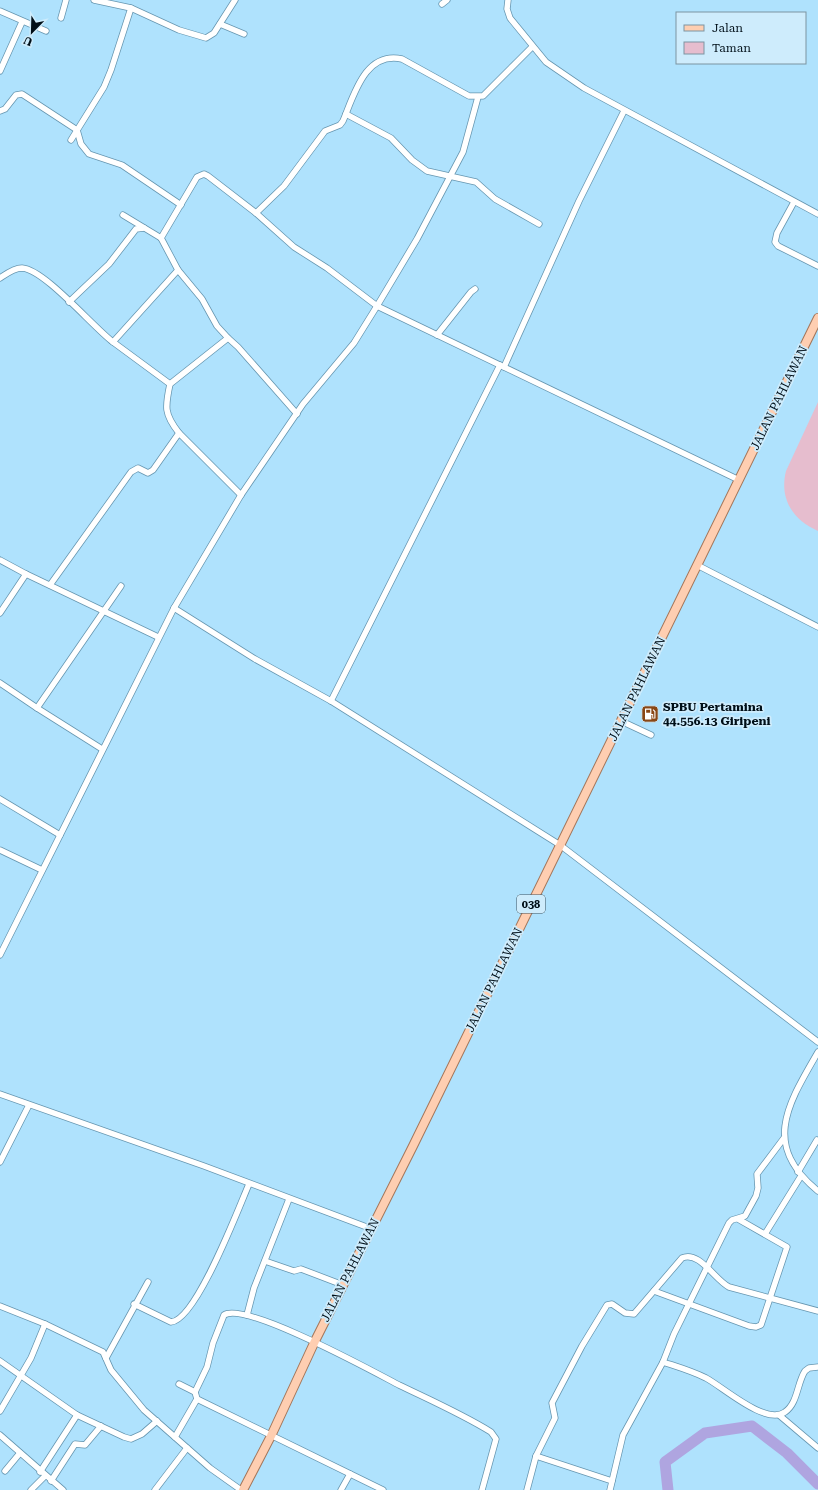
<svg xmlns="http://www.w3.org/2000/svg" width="818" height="1490" viewBox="0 0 818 1490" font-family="'Roboto Serif',serif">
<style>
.green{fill:#e6bdce}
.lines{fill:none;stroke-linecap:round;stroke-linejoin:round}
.river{stroke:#afa5e0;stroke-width:11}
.minor-casing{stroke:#6696b0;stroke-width:7}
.primary-casing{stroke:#a4765a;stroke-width:10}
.minor{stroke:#fff;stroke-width:5.5}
.primary{stroke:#feceb1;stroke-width:8}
.labels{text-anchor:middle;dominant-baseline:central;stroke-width:3.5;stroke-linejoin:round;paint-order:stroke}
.shield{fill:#ceecfc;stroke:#3e515c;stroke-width:1}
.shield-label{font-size:11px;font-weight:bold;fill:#000f18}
.street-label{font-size:12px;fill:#000f18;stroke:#ceecfc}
.poi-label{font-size:12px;font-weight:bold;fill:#000f18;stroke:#ceecfc;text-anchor:start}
</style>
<rect width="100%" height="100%" fill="#afe2fd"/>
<path class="green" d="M818 402V531C793 520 779 499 786 471Z"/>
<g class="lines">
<path class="river" d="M668 1490 665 1462 705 1433 752 1426 787 1453 818 1484"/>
<defs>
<g id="minor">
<path d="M94 0 131 8 179 30 206 38 214 33 235 0"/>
<path d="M508 0 507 9 510 18 546 62 584 88 818 214"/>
<path d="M442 4 447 0"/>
<path d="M0 11 46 31"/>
<path d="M61 18 66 0"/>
<path d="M220 24 244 34"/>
<path d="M0 71 22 22"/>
<path d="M0 111 5 109 16 95 22 94 77 130 81 144 89 154 122 165 181 205"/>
<path d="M346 114 391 138 412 160 427 171 476 182 495 199 539 224"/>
<path d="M71 140 104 87 111 70 131 8"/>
<path d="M794 202 777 233 775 242 778 246 818 266"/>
<path d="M256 213 284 186 325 131 340 125 343 121C354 95 365 51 402 59L469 96H483L532 47"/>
<path d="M123 215 161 238"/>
<path d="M178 270 202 299 217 326 228 338"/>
<path d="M0 278C6 274 14 268 22 268 44 269 93 327 113 342"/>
<path d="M69 302 109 264 136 229 144 228"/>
<path d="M437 335 471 292 475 289"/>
<path d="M504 367 579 201 624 111"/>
<path d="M170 384 113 342 178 270 161 238 197 177 204 174 208 176 256 213 294 247 327 268 377 306 739 480"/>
<path d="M179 433C164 414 165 407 170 384L228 338 238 347 297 414"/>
<path d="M0 560 26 574 158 637"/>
<path d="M697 565 818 627"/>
<path d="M50 585 131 472 138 468 148 473 153 470 179 433 241 495"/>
<path d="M174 608 255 659 331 701 560 845 818 1042"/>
<path d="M0 613 26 574"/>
<path d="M0 683 37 708 121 586"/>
<path d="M331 701 500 365"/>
<path d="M37 708 102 749"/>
<path d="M621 721 651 735"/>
<path d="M0 799 60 835"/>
<path d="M0 850 42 870"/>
<path d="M0 955 174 608 241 495 303 404 354 343 377 306 417 239 463 152 478 97"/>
<path d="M818 1052C788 1104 761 1145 818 1191"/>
<path d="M0 1094 204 1166 372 1229"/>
<path d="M0 1162 29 1105"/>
<path d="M798 1172 817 1140"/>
<path d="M765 1234 801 1176"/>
<path d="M265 1261 294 1271 301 1269 343 1285"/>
<path d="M654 1291 749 1326 756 1327 761 1325 787 1247 738 1219"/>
<path d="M134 1304 171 1322C196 1321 239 1207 249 1184"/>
<path d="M0 1306 45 1324 103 1352 111 1370 144 1410 210 1468 241 1490"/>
<path d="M247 1315 254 1288 289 1199"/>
<path d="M106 1358 148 1282"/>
<path d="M0 1361 77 1415 124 1437 131 1439 142 1434 157 1421"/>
<path d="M663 1362 674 1334 729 1223 732 1220 745 1216 756 1196 758 1188 757 1174 784 1138"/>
<path d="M179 1384 195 1392"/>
<path d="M0 1411 31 1358 45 1324"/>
<path d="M779 1415 818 1448"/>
<path d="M0 1435 63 1490"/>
<path d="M175 1437 197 1399"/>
<path d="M536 1456 555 1418 552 1403 582 1346 607 1305 612 1304 625 1313 634 1314 682 1258C699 1250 715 1280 729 1287L818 1311"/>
<path d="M5 1471 20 1453"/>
<path d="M40 1472 77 1415"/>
<path d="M51 1481 75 1444 85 1445 101 1426"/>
<path d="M31 1490 45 1476"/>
<path d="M155 1490 187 1448"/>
<path d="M341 1490 350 1474"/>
<path d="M383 1490 197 1399 195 1392 207 1367 213 1343 224 1315C245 1301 374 1372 399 1385 430 1400 462 1414 491 1432L496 1439 482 1490"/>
<path d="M527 1490 536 1456 612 1481"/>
<path d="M610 1490 623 1435 663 1362C678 1367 692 1371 706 1378 723 1387 766 1426 785 1412 798 1403 797 1383 805 1371L809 1368 818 1367"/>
</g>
<path id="primary" d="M243 1490 271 1436 315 1341 413 1146 818 318"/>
</defs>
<use href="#minor" class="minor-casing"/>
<use href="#primary" class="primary-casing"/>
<use href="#minor" class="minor"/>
<use href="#primary" class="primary"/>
</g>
<defs>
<symbol id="fuel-square" viewBox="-11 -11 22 22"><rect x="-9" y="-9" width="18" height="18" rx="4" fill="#894715" stroke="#ceecfc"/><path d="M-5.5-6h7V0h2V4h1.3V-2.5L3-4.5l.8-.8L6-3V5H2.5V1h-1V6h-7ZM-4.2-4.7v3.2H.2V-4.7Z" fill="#fff"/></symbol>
</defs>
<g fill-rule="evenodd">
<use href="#fuel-square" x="640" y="704" width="20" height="20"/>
</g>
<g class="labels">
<rect class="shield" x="517" y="895" width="28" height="18" rx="3"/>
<g class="shield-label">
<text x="531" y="904">038</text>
</g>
<g class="street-label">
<text transform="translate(779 398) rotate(-64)">JALAN PAHLAWAN</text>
<text transform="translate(637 689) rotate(-64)">JALAN PAHLAWAN</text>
<text transform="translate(494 980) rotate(-64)">JALAN PAHLAWAN</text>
<text transform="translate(350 1270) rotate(-63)">JALAN PAHLAWAN</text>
</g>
<g class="poi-label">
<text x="663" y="707">SPBU Pertamina<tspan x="663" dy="14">44.556.13 Giripeni</tspan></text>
</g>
</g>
<rect x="676" y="12" width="130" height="52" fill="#ceecfc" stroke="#7c94a1"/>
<rect x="684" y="25" width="20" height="6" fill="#feceb1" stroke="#7c94a1"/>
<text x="712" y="32" font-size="12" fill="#000f18">Jalan</text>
<rect x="684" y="42" width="20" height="12" fill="#e6bdce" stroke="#7c94a1"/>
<text x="712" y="52" font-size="12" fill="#000f18">Taman</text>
<g transform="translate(32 32) rotate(203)" stroke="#ceecfc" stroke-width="3" paint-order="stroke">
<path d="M0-3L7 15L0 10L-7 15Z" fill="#000f18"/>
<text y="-6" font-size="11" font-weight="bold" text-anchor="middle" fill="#000f18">U</text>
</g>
</svg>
